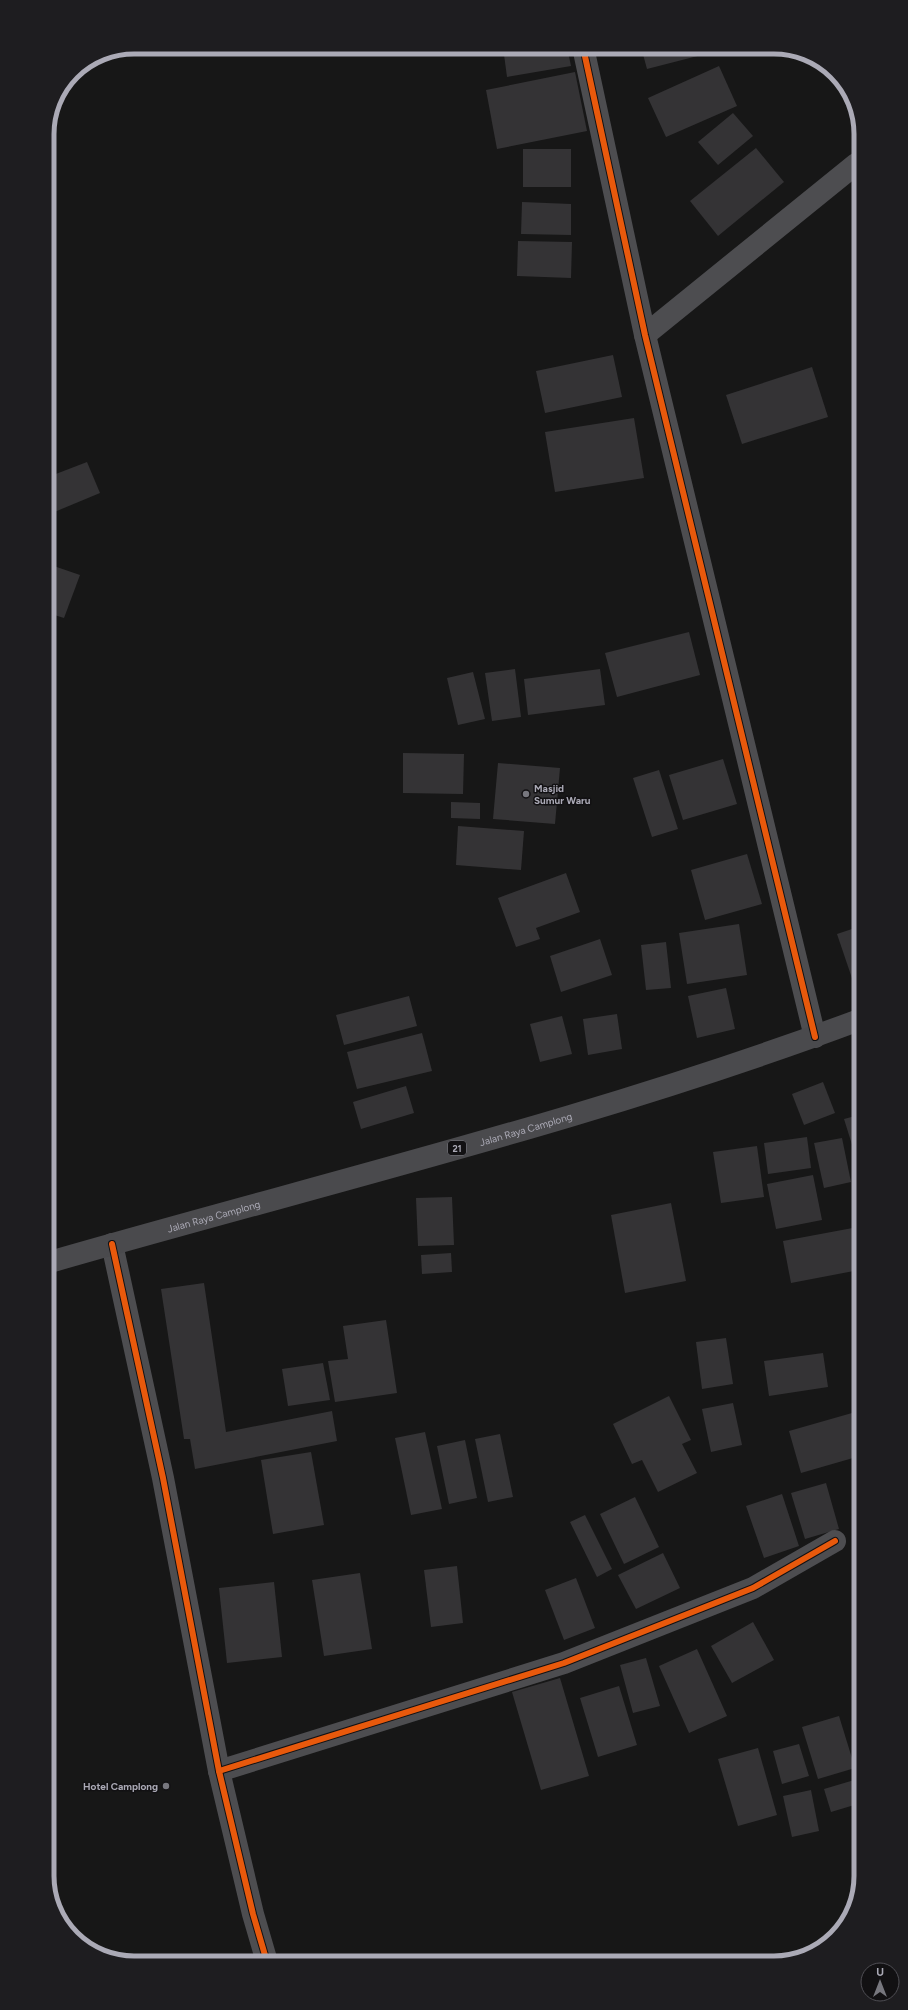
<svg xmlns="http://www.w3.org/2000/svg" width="908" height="2010" viewBox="0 0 908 2010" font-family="Figtree,sans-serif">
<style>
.building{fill:#343335}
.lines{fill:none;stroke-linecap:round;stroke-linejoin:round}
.minor{stroke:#4d4d50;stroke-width:22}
.highway{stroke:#4a4a4d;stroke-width:22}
.cycleway-casing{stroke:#121113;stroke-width:8}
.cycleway{stroke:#e8590c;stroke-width:6}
.poi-dot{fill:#77777e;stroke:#121113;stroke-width:1.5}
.labels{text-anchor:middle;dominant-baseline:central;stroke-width:3;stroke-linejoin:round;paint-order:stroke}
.shield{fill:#121113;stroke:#7d7c85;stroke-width:1}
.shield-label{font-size:9px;font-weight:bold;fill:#abaab6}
.poi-label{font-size:10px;font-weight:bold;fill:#abaab6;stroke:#121113;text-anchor:start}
.street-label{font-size:10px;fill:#abaab6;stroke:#121113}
.rim{fill:none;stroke:#abaab6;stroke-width:5}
</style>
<rect width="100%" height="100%" fill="#171717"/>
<g class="building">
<path d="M503 47H567L571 66 507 77Z"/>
<path d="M641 47H721V50L647 69Z"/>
<path d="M719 66 737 106 666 137 648 98Z"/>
<path d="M575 72 587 131 497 149 486 90Z"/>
<path d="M733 113 753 136 718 165 698 142Z"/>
<path d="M756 148 784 182 718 236 690 201Z"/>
<rect x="523" y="149" width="48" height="38"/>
<path d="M522 202 571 204V235L521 234Z"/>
<path d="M518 241 572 242 571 278 517 276Z"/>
<path d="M613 355 622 397 545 413 536 371Z"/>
<path d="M812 367 828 417 742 444 726 395Z"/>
<path d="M634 418 644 478 555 492 545 432Z"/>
<path d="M87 462 100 493 52 513 48 504V477Z"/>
<path d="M48 564 80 575 64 618 48 613Z"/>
<path d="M689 632 700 675 617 697 605 653Z"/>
<path d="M515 669 521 717 492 721 485 673Z"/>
<path d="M600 669 605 705 528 715 524 679Z"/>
<path d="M473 672 485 719 458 725 447 678Z"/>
<path d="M403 753 464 754 463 794 403 793Z"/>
<path d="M723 759 737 804 683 820 669 775Z"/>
<path d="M498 763 560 768 555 824 493 819Z"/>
<path d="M659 770 678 829 652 837 633 778Z"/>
<path d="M451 802 480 803V819L451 818Z"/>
<path d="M458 826 524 831 521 870 456 865Z"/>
<path d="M747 854 762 904 705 920 691 870Z"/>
<path d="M566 873 580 912 536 928 540 939 516 947 498 898Z"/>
<path d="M739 924 747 975 687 984 679 933Z"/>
<path d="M858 927 859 996H858L837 934Z"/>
<path d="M600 939 612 975 561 992 550 956Z"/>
<path d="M666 942 671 988 646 990 641 945Z"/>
<path d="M726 988 735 1029 697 1038 688 996Z"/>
<path d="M409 996 417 1026 344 1045 336 1015Z"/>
<path d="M617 1014 622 1049 588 1055 583 1019Z"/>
<path d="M562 1016 572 1054 540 1062 530 1024Z"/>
<path d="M422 1033 432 1071 357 1089 347 1052Z"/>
<path d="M823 1082 835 1113 804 1125 792 1094Z"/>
<path d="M406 1086 414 1113 361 1129 353 1102Z"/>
<path d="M859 1115V1167L844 1119Z"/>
<path d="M807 1137 811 1168 768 1174 764 1143Z"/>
<path d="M842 1138 851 1182 824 1188 814 1143Z"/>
<path d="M757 1146 764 1197 721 1203 713 1152Z"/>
<path d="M813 1175 822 1220 776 1229 767 1184Z"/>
<path d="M452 1197 454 1245 418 1246 416 1198Z"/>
<path d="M671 1203 686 1281 625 1293 611 1215Z"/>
<path d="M858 1227 859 1270 791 1283 783 1241Z"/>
<path d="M451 1253 452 1272 422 1274 421 1255Z"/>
<path d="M204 1283 226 1432 332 1411 337 1441 195 1469 190 1439H184L161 1289Z"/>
<path d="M386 1320 397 1393 335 1402 328 1361 348 1359 343 1326Z"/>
<path d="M726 1338 733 1384 702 1389 696 1342Z"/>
<path d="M823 1353 828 1387 769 1396 764 1361Z"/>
<path d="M323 1363 330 1400 288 1406 282 1369Z"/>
<path d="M669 1396 691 1440 682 1444 697 1473 658 1492 642 1460 632 1464 613 1424Z"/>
<path d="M733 1403 742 1445 711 1452 702 1409Z"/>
<path d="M852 1413 860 1441V1456L801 1473 789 1431Z"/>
<path d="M425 1432 442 1509 411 1515 395 1438Z"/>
<path d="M500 1434 513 1497 488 1502 475 1439Z"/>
<path d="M465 1440 477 1498 449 1504 437 1446Z"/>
<path d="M311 1452 324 1525 273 1534 261 1460Z"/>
<path d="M826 1483 839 1529 805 1539 791 1493Z"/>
<path d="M782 1494 799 1546 764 1558 746 1506Z"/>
<path d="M635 1497 659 1547 624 1564 600 1514Z"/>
<path d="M585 1515 612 1569 597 1577 570 1522Z"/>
<path d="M663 1553 680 1588 636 1609 618 1575Z"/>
<path d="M457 1566 463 1623 431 1627 424 1570Z"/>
<path d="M360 1573 372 1649 324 1656 312 1580Z"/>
<path d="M576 1578 595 1628 564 1640 545 1590Z"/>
<path d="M274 1582 282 1657 227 1663 219 1588Z"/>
<path d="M753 1622 774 1660 732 1683 711 1646Z"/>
<path d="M697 1649 727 1716 689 1733 659 1666Z"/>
<path d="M646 1658 660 1706 633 1713 620 1665Z"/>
<path d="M560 1678 589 1776 541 1790 512 1692Z"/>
<path d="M619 1686 637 1745 598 1757 580 1698Z"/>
<path d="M839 1716 855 1768 818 1779 802 1727Z"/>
<path d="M799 1744 809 1776 782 1784 773 1751Z"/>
<path d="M758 1748 777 1815 738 1826 718 1759Z"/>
<path d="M861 1778V1803L831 1812 824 1789Z"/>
<path d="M811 1790 819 1831 792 1837 783 1796Z"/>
</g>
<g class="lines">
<g class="minor">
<path d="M583 47 645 335 815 1037"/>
<path d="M645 335 856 164"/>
<path d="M112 1244 163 1478 219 1771 253 1914 267 1962"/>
<path d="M219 1771 564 1663 753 1588 835 1541"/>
</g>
<path class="highway" id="s1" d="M50 1262C320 1184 595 1119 859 1020"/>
<defs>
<g id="cycleway">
<path d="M583 47 645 335 815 1037"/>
<path d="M112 1244 163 1478 219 1771 253 1914 267 1962"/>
<path d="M219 1771 564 1663 753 1588 835 1541"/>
</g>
</defs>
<use href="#cycleway" class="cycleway-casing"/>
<use href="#cycleway" class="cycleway"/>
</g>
<g class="poi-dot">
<circle cx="526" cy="794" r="4"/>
<circle cx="166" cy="1786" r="4"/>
</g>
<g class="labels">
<rect class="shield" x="448" y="1141" width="18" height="14" rx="3"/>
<g class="shield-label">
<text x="457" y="1148">21</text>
</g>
<g class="poi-label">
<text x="534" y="788">Masjid<tspan x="534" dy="12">Sumur Waru</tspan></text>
<text x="158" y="1786" text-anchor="end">Hotel Camplong</text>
</g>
<g class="street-label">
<text stroke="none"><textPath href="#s1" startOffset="494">Jalan Raya Camplong</textPath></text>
<text stroke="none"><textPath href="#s1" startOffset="170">Jalan Raya Camplong</textPath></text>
</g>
</g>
<path d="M0 0H908V2010H0ZM134 54H774A80 80 0 0 1 854 134V1876A80 80 0 0 1 774 1956H134A80 80 0 0 1 54 1876V134A80 80 0 0 1 134 54Z" fill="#1e1d20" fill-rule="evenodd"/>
<path class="rim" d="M134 54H774A80 80 0 0 1 854 134V1876A80 80 0 0 1 774 1956H134A80 80 0 0 1 54 1876V134A80 80 0 0 1 134 54Z"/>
<g transform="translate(880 1982)"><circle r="19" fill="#121113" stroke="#4f4e54"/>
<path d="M0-3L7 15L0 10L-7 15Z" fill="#77777e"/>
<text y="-6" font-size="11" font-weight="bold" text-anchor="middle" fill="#abaab6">U</text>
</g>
</svg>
